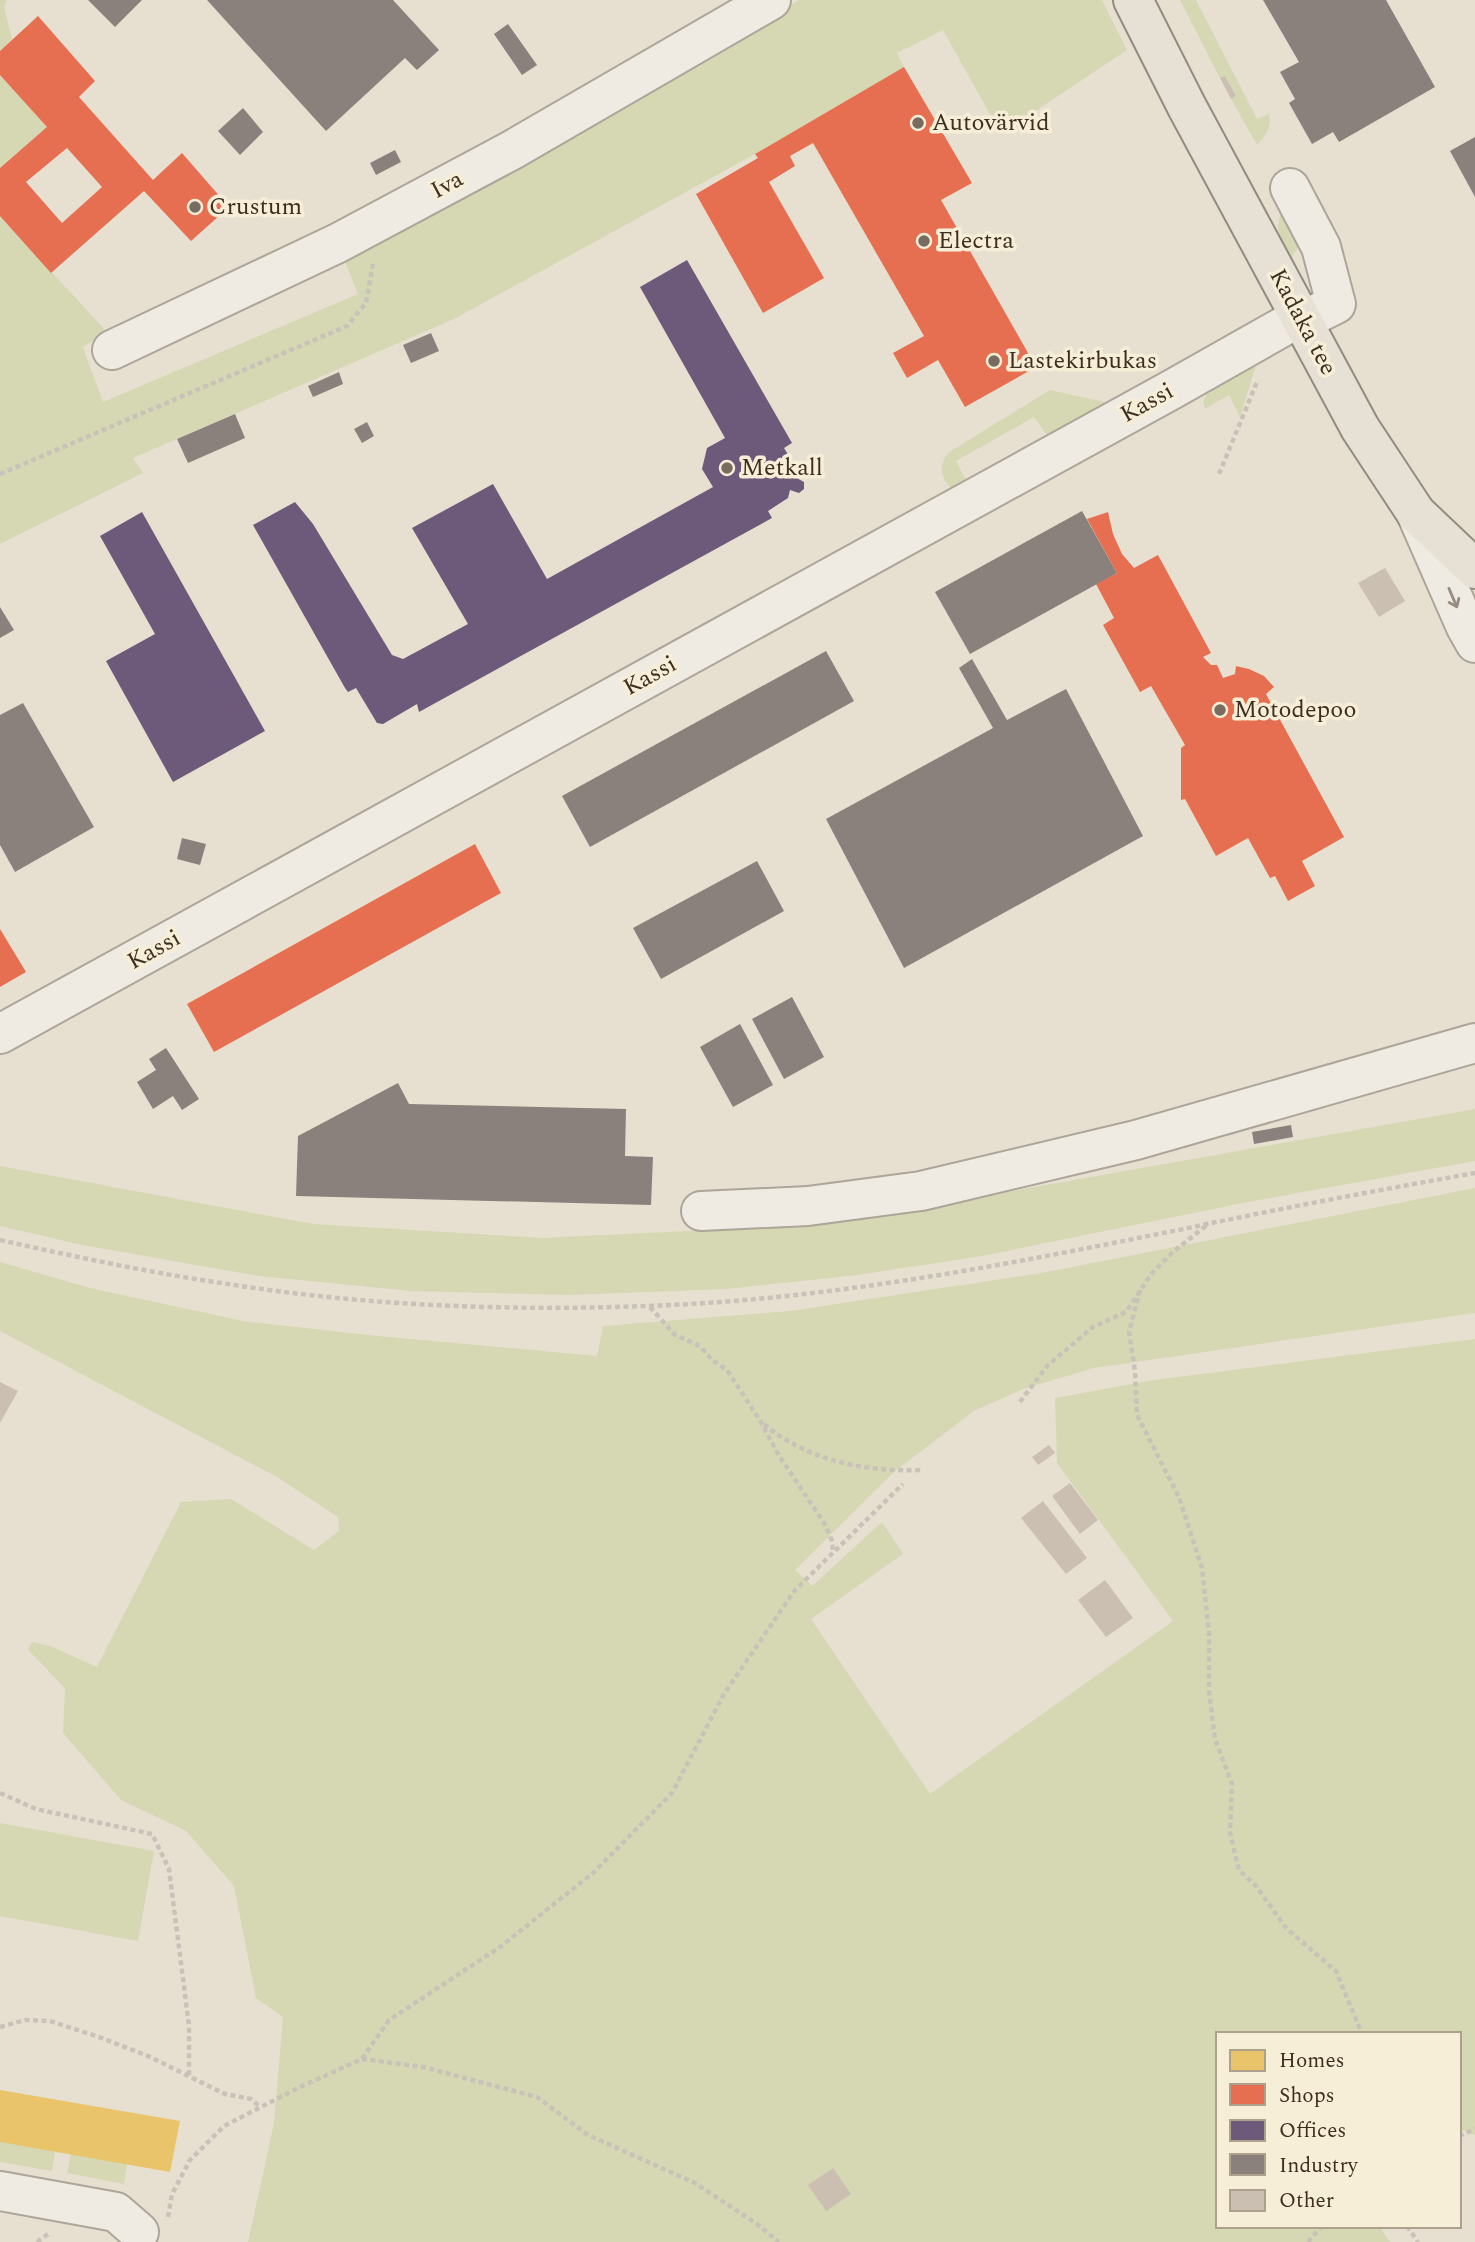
<svg xmlns="http://www.w3.org/2000/svg" width="1475" height="2242" viewBox="0 0 1475 2242" font-family="Spectral,serif">
<style>
.green{fill:#d6d7b3}
.homes{fill:#e9c46a}
.shops{fill:#e76f51;fill-rule:evenodd}
.offices{fill:#6d597a}
.industry{fill:#8a817c}
.building{fill:#cbbfb2}
.lines{fill:none;stroke-linecap:round;stroke-linejoin:round}
.minor-casing{stroke:#ada599;stroke-width:42}
.major-casing{stroke:#928b80;stroke-width:42}
.path{stroke:#c8c2b9;stroke-width:4.5;stroke-dasharray:5 3.5;stroke-linecap:butt}
.minor{stroke:#efebe3;stroke-width:38}
.major{stroke:#e6e1d4;stroke-width:38}
.oneway{stroke:#968c82}
.poi-dot{fill:#786c5e;stroke:#f7eed8;stroke-width:2.5}
.labels{text-anchor:middle;dominant-baseline:central;stroke-width:7;stroke-linejoin:round;paint-order:stroke}
.poi-label{font-size:24px;fill:#3d2e20;stroke:#f7eed8;text-anchor:start}
.street-label{font-size:24px;fill:#3d2e20;stroke:#f7eed8}
</style>
<rect width="100%" height="100%" fill="#e7e0d1"/>
<g class="green">
<path d="M0 0H7L4 7 12 39 0 51Z"/>
<path d="M799 0H1102L1127 50 1001 134 943 30 897 53 904 67 755 154 454 319 133 458 143 473 0 544V216L107 332 83 347 103 402 358 294 341 252 757 26Z"/>
<path d="M1180 0H1196L1257 119 1269 114C1272 128 1266 135 1257 145L1231 99 1236 96 1225 76 1220 78Z"/>
<path d="M0 75 47 127 0 168Z"/>
<path d="M1284 209 1299 246 1288 262C1281 246 1272 224 1284 209Z"/>
<path d="M1254 359 1256 365 1240 417 1229 395 1205 409 1203 402 1212 383Z"/>
<path d="M1050 390 1109 403 1050 439 1034 417 956 461 969 486 952 489C940 477 938 465 949 452Z"/>
<path d="M1475 1109V1161L1248 1202 982 1256 858 1275 726 1289 571 1295 411 1291 259 1276 82 1245 0 1226V1166L313 1224 541 1238 729 1229 995 1194Z"/>
<path d="M1475 1188V1313L1094 1368 1023 1389 974 1411 895 1471 795 1570 812 1586 882 1522 903 1554 811 1619 930 1794 1173 1621 1057 1463 1055 1398 1154 1380 1475 1339V2135L1459 2129V2034H1218V2226H1379L1390 2242H248L274 2123 283 2017 256 1998 234 1886 186 1831 121 1800 63 1733 65 1688 28 1650 32 1642 50 1646 97 1667 181 1502 231 1499 314 1550 339 1531 338 1517 277 1477 0 1331V1262L90 1288 243 1321 378 1336 597 1356 603 1326 790 1311 1042 1273Z"/>
<path d="M0 1823 154 1851 138 1941 0 1916Z"/>
<path d="M0 2142 55 2151 52 2171 0 2162Z"/>
<path d="M71 2154 127 2164 124 2184 67 2173Z"/>
</g>
<path class="homes" d="M0 2090 180 2121 170 2172 0 2142Z"/>
<g class="shops">
<path d="M38 16 95 81 79 97 153 180 182 153 229 207 191 241 144 191 51 273 0 216V168L47 127 0 75V51ZM67 148 102 187 62 223 26 182Z"/>
<path d="M904 67 972 183 941 200 1036 367 965 407 938 360 907 378 893 353 924 336 813 143 790 156 795 166 769 182 824 278 763 313 696 194 758 158 755 154Z"/>
<path d="M1108 512 1113 534 1122 554 1134 568 1158 555 1211 653 1203 657 1211 665H1217L1223 678 1235 674 1236 666 1249 669 1264 676 1274 687 1266 694 1344 837 1302 861 1315 886 1288 901 1275 876 1270 878 1248 838 1216 856 1185 799 1181 800V748L1185 745 1151 686 1140 692 1103 625 1114 618 1096 584 1117 573 1087 519Z"/>
<path d="M475 844 501 893 214 1052 187 1004Z"/>
<path d="M0 929 26 972 0 987Z"/>
</g>
<g class="offices">
<path d="M687 260 792 443 784 448 796 467 795 477 804 482V489L799 493 790 490 788 498 768 511 772 518 419 712 417 704 383 724 377 723 356 688 348 692 345 688 253 525 295 502 313 524 392 655 403 659 468 624 412 528 493 484 547 579 713 487 702 469 707 448 725 438 640 287Z"/>
<path d="M142 512 265 731 173 782 106 661 155 634 100 536Z"/>
</g>
<g class="industry">
<path d="M88 0H142L115 27Z"/>
<path d="M207 0H393L439 50 417 70 405 58 326 131Z"/>
<path d="M1263 0H1386L1435 87 1339 142 1333 132 1312 144 1289 103 1295 99 1280 72 1299 62Z"/>
<path d="M508 24 537 65 522 75 494 34Z"/>
<path d="M243 108 263 132 240 155 218 131Z"/>
<path d="M1475 137V197L1450 151Z"/>
<path d="M395 150 401 162 376 175 370 163Z"/>
<path d="M431 333 439 351 411 363 403 345Z"/>
<path d="M339 372 343 384 313 397 308 386Z"/>
<path d="M235 414 245 438 188 463 177 439Z"/>
<path d="M367 422 374 436 362 443 354 429Z"/>
<path d="M1082 511 1117 573 970 654 935 592Z"/>
<path d="M0 607 14 630 0 638Z"/>
<path d="M826 651 854 701 590 847 562 796Z"/>
<path d="M972 659 1007 720 1066 689 1143 836 904 968 826 819 993 728 959 668Z"/>
<path d="M23 703 94 827 15 872 0 845V715Z"/>
<path d="M182 838 206 844 200 865 177 859Z"/>
<path d="M757 861 784 911 661 979 633 928Z"/>
<path d="M792 997 824 1057 784 1079 752 1019Z"/>
<path d="M740 1024 773 1085 733 1107 700 1047Z"/>
<path d="M166 1048 199 1099 182 1110 173 1096 153 1109 137 1082 156 1070 149 1059Z"/>
<path d="M398 1083 409 1104 626 1109 625 1156 653 1157 651 1205 296 1196 298 1136Z"/>
<path d="M1291 1125 1293 1137 1254 1144 1252 1132Z"/>
</g>
<g class="building">
<path d="M1225 76 1236 96 1231 99 1220 78Z"/>
<path d="M1385 568 1405 601 1379 617 1358 583Z"/>
<path d="M0 1382 18 1391 0 1423Z"/>
<path d="M1049 1445 1055 1453 1038 1465 1032 1457Z"/>
<path d="M1070 1483 1098 1520 1080 1534 1052 1496Z"/>
<path d="M1043 1501 1087 1558 1066 1574 1021 1518Z"/>
<path d="M1105 1580 1133 1618 1106 1637 1078 1600Z"/>
<path d="M833 2168 851 2194 826 2211 808 2185Z"/>
</g>
<g class="lines">
<defs>
<g id="minor">
<path d="M1290 188 1321 247 1336 304 1302 321"/>
<path d="M112 350 338 243 512 150 771 0"/>
<path d="M1416 513 1466 627 1475 643"/>
<path d="M0 1034 1171 390 1300 317"/>
<path d="M701 1211 808 1206 921 1191 1136 1140 1475 1043"/>
<path d="M0 2191 116 2212 139 2232"/>
</g>
<path id="major" d="M1133 0 1187 107 1360 428 1416 513 1475 569"/>
</defs>
<use href="#minor" class="minor-casing"/>
<use href="#major" class="major-casing"/>
<g class="path">
<path d="M0 474 347 326 366 303 373 264"/>
<path d="M1219 474 1257 382"/>
<path d="M0 1240C76 1257 152 1273 228 1284 366 1306 507 1311 647 1306 829 1300 1010 1264 1188 1228 1283 1208 1379 1190 1475 1173"/>
<path d="M1140 1290 1129 1332 1135 1371 1137 1415 1179 1497 1202 1568 1209 1633V1691L1215 1739 1232 1784 1230 1833 1239 1870 1256 1886 1286 1928 1336 1971 1362 2034"/>
<path d="M650 1307 675 1335 700 1346 712 1360 727 1370 761 1422 778 1454 826 1526 832 1541 833 1552"/>
<path d="M1020 1402 1047 1366 1093 1327 1126 1312 1152 1273 1173 1252 1207 1225"/>
<path d="M764 1424C808 1461 865 1472 921 1470"/>
<path d="M0 1793 36 1809 152 1834 169 1869 189 2026V2075"/>
<path d="M0 2027 25 2020 50 2021 99 2037 148 2056 225 2094 251 2099 260 2107"/>
<path d="M362 2059 423 2067 537 2097 588 2135 695 2183 757 2224 779 2242"/>
<path d="M1459 2136 1475 2129"/>
<path d="M168 2217 172 2194 190 2160 224 2126 300 2087 362 2059 389 2020 500 1947 593 1873 672 1793 724 1694 795 1590 903 1484"/>
<path d="M1407 2226 1418 2242"/>
<path d="M37 2242 48 2234"/>
<path d="M1308 2242 1322 2226"/>
</g>
<use href="#minor" class="minor"/>
<use href="#major" class="major"/>
</g>
<defs><path id="oneway-shaft" d="M-6 0H5M1.5-3L5.5 0L1.5 3" fill="none" stroke-width="1.6" stroke-linecap="round" stroke-linejoin="round" transform="scale(1.75)"/></defs>
<use class="oneway" href="#oneway-shaft" transform="translate(1453 598) rotate(67)"/>
<g class="poi-dot">
<circle cx="918" cy="123" r="7"/>
<circle cx="195" cy="207" r="7"/>
<circle cx="924" cy="241" r="7"/>
<circle cx="994" cy="361" r="7"/>
<circle cx="727" cy="468" r="7"/>
<circle cx="1220" cy="710" r="7"/>
</g>
<g class="labels">
<g class="poi-label">
<text x="932" y="123">Autovärvid</text>
<text x="209" y="207">Crustum</text>
<text x="938" y="241">Electra</text>
<text x="1008" y="361">Lastekirbukas</text>
<text x="741" y="468">Metkall</text>
<text x="1234" y="710">Motodepoo</text>
</g>
<g class="street-label">
<text transform="translate(447 185) rotate(-28)">Iva</text>
<text transform="translate(1303 322) rotate(62)">Kadaka tee</text>
<text transform="translate(1147 403) rotate(-29)">Kassi</text>
<text transform="translate(650 676) rotate(-29)">Kassi</text>
<text transform="translate(154 950) rotate(-29)">Kassi</text>
</g>
</g>
<rect x="1216" y="2032" width="245" height="196" fill="#f7eed8" stroke="#ada18e" stroke-width="2"/>
<rect x="1230" y="2050" width="35" height="21" fill="#e9c46a" stroke="#ada18e" stroke-width="2"/>
<text x="1279" y="2067" font-size="21" fill="#3d2e20">Homes</text>
<rect x="1230" y="2084" width="35" height="21" fill="#e76f51" stroke="#ada18e" stroke-width="2"/>
<text x="1279" y="2102" font-size="21" fill="#3d2e20">Shops</text>
<rect x="1230" y="2120" width="35" height="21" fill="#6d597a" stroke="#ada18e" stroke-width="2"/>
<text x="1279" y="2137" font-size="21" fill="#3d2e20">Offices</text>
<rect x="1230" y="2154" width="35" height="21" fill="#8a817c" stroke="#ada18e" stroke-width="2"/>
<text x="1279" y="2172" font-size="21" fill="#3d2e20">Industry</text>
<rect x="1230" y="2190" width="35" height="21" fill="#cbbfb2" stroke="#ada18e" stroke-width="2"/>
<text x="1279" y="2207" font-size="21" fill="#3d2e20">Other</text>
</svg>
